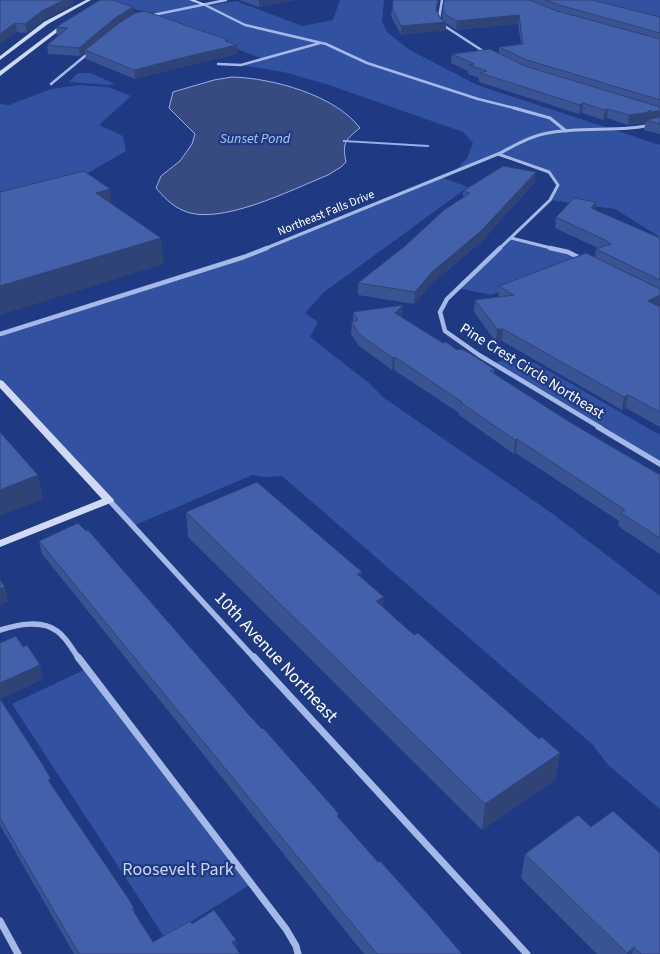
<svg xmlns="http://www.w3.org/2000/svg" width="660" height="954" viewBox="0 0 660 954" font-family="'Source Sans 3',sans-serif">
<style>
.green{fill:#3251a0}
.water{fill:#374b81;stroke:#98b1eb}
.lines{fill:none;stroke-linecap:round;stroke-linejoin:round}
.stream{fill:#98b1eb;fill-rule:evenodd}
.street-far4{stroke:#a5b9e9;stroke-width:2.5}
.street-far3{stroke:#a5b9e9;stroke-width:3}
.street-far2{stroke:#a5b9e9;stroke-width:4.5}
.street-far1{stroke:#a5b9e9;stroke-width:5.5}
.street{stroke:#a5b9e9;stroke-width:7}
.secondary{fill:#d0daf7;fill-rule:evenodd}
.wall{fill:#3a5392}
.shaded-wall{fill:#2f4377}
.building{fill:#4360aa;stroke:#2f4377}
.labels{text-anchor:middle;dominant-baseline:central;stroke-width:4.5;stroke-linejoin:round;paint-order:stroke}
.far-street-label{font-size:12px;fill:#fff;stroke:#1f3a82}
.far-water-label{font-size:14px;font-style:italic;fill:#b0c3f1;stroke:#1f3a82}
.street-label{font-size:15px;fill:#fff;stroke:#1f3a82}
.near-street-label{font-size:18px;fill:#fff;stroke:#1f3a82}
.near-park-label{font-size:18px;fill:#c9d6f7;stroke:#1f3a82}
</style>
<rect width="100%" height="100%" fill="#1f3a82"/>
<g class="green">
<path d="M109 0H191L206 6 236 1 302 26 333 20 340 0H384L382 21 387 32 408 49 477 85 660 145V237L615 209 550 200 558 185 549 172 498 154 454 172 467 158 473 143 463 132 329 85 284 72 241 65 264 59 145 16 156 13 101 3Z"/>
<path d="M579 0H660V22Z"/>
<path d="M78 73H91L115 84 109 85 69 82Z"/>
<path d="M79 85 108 87 131 96 99 125 123 136 126 151 79 178 0 204V104L9 105 51 89Z"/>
<path d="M440 177 468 187 324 292 305 313 318 322 310 337 369 383 384 398 553 514 660 596V809L608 765 593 745 282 476 264 477 252 475 133 526 0 383V334L244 257Z"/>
<path d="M511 238 545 246 584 260 491 295 458 288Z"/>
<path d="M508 358 520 361 535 363 660 435V464L493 364Z"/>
<path d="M86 669 251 884 165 938 12 704Z"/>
</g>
<path class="water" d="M232 77C272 78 335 95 360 128 345 140 342 143 346 162L341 167 328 175C293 189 217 228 182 210 171 205 164 197 156 188L161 176 180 161 192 144 195 134 169 108 173 92 214 80Z"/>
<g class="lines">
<path class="stream" d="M343 140 428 145 430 146 428 147 345 142H343Z"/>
<g class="street-far4">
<path d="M442 0 439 18 443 25 486 53"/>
<path d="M203 4 245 25 326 44 367 63 478 99 518 109"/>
<path d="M148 16 226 0"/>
<path d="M218 64 241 65 320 43"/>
<path d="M51 84 91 51"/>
</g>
<g class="street-far3">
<path d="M514 108 550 118 566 131"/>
<path d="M498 154 549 172 558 185 550 200 499 249"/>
<path d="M511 238 555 249"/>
<path d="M264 249 498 154C514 146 530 136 548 133 585 126 623 133 660 123"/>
</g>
<g class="street-far2">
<path d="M500 248 447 299 440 312 445 331 479 355 601 428"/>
<path d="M550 248 568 252 582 259"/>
<path d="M0 334 244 257 267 248"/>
</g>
<g class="street-far1">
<path d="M598 427 660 464"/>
<path d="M109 500 255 659"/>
<path d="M0 630C17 625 41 619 57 631 66 637 73 650 79 659"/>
</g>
<g class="street">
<path d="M78 657 286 929 296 946 298 954"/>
<path d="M254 657 527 954"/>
<path d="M0 921 18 954"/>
</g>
<g class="secondary">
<path d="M86 0H91L48 24 0 60V56L44 22Z"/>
<path d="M189 0H195L205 4 203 5Z"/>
<path d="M65 22 69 23 0 76V71Z"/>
<path d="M0 380 3 381 114 500 113 502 0 547V540L102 499 0 388Z"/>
</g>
</g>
<g class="wall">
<path d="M0 0 74 4 43 20 27 33 17 32Z"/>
<path d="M239 0H294L259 7Z"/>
<path d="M444 0H592L660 17V134L644 130 646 121 643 123 628 125 607 118 603 120 582 113 579 114 479 82V78L468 74V71L451 63 452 54 499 53V47L521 44 518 24 456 30 446 23V30L401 35 391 16 392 8 437 11 441 19 444 21 442 17Z"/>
<path d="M134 14 237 45V54L177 68 135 79 86 59 85 52 80 56 48 54 47 45 59 36H57L56 27Z"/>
<path d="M535 182 481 242 431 284 414 304 358 295V283L405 246 463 198V191Z"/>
<path d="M596 202 595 210 660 238V306H659L660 307V427L626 408 622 410 502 341 496 342 474 312 475 300 498 297 499 286 595 257 596 249 598 248 555 228 556 217Z"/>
<path d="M353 312 443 343 457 350 494 369V373L568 421 660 475V554L618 526 619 521 516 453 514 454 459 415V413L394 370H392L359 346 351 334 352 322 353 321Z"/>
<path d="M186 512 362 572 361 578 383 607 414 635 539 739 560 753 555 780 482 830 188 537Z"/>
<path d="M39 541 249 715 378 862 462 954H364L42 554Z"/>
<path d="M0 643 43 679 0 699 52 786 134 908 135 914 153 942 192 924 236 940 237 949 240 954H74L0 825Z"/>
<path d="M591 827 660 954H597L521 878 525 854Z"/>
</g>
<g class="shaded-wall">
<path d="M64 0H73L74 4 43 20 27 33 25 24 42 11Z"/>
<path d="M259 0H294L259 7Z"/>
<path d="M133 7 134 15 85 50V52L80 56 79 48 115 18Z"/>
<path d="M519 15 518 24 456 30 457 21Z"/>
<path d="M446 22V30L401 35V26Z"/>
<path d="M15 23 17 32 0 44V34Z"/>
<path d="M228 40V47L237 45V54L177 68 135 79 134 70Z"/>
<path d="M583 103 582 113 579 114 580 105Z"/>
<path d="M608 109 607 118 603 120 605 110Z"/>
<path d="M651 110 660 111V120H646V121L643 123 628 125 629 115Z"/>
<path d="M536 172 535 182 481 242 431 284 414 304 415 292 432 272Z"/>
<path d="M110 189 113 215 96 193Z"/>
<path d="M596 202 594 213 591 208Z"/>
<path d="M161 238 164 264 0 315V286Z"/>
<path d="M660 295V306L645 313 648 301Z"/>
<path d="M403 305 402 317 395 313Z"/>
<path d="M497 329H503L502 341 496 342Z"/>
<path d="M395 357 394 370H392L393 358Z"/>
<path d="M628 395 626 408 622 410 624 397Z"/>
<path d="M517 439 516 453 514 454 515 440Z"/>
<path d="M38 475 43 499 0 516V490Z"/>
<path d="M362 572 361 597 357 574Z"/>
<path d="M0 576 3 588 5 587 8 601 0 605Z"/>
<path d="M384 597 383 623 376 601Z"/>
<path d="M40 665 43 679 0 699V683Z"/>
<path d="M560 753 555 780 482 830 485 804Z"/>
<path d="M236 940 237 954 232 942Z"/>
<path d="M634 947 632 954H627V953Z"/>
</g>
<g class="building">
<path d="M0 0H64L42 11 25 24 15 23 0 34Z"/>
<path d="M100 0H113L133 7 115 18 79 48 47 45 68 28 56 27Z"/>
<path d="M393 0H438L436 10 441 19 446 22 401 26 392 8Z"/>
<path d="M444 0H529L557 11 660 39V100L527 60 499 47 523 44 519 15 457 21 446 15 443 9Z"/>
<path d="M546 0H592L660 17V33L559 5Z"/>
<path d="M145 11 228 40 225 41 237 45 177 59 134 70 85 50 119 23 135 13Z"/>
<path d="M490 49 525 66 660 107V111L650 112 651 110 645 113 629 115 608 109 605 110 583 103 580 105 480 73 487 71 469 65 474 64 452 54Z"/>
<path d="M660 117V124L646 120Z"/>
<path d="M503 166 536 172 481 231 432 272 415 292 358 283 405 246 444 210 470 193 463 191Z"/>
<path d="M84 171 110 189 96 193 161 238 0 286V192Z"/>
<path d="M574 198 596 202 591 208 660 238V280L596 249 611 244 605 240 556 217Z"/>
<path d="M586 253 660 289V295L648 301 660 307V412L628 395 624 397 503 329H497L475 300 514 295 499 286Z"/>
<path d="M403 305 395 313 443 343 446 342 457 350 461 349 471 354 494 369 490 371 568 421 660 475V538L621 513 625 510 517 439 515 440 460 402H462L395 357 393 358 359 334 352 322 358 320 353 312Z"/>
<path d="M0 432 38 475 0 490Z"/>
<path d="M257 482 362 572 357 574 384 597 376 601 414 635 418 633 539 739 542 737 560 753 485 804 186 512Z"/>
<path d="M78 523 86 531 88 530 249 715 262 729 263 728 339 814 337 816 378 862 380 861 434 921 462 954H377L39 541Z"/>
<path d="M0 580 5 587 0 589Z"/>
<path d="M16 636 23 647 27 645 40 665 0 683V643Z"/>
<path d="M0 699 41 762 51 779 48 780 128 898 134 908 132 909 153 942 190 921 192 924 214 910 236 940 232 942 240 954H79L0 818Z"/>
<path d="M613 811 660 853V954H641L634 947 627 953 525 854 578 815 591 827Z"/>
</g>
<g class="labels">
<g class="far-street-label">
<text transform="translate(326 213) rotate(-22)">Northeast Falls Drive</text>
</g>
<g class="far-water-label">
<text x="255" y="139">Sunset Pond</text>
</g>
<g class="street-label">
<text transform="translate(532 371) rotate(32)">Pine Crest Circle Northeast</text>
</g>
<g class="near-street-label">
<text transform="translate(276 657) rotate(47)">10th Avenue Northeast</text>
</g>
<g class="near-park-label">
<text x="178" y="869">Roosevelt Park</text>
</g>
</g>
</svg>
